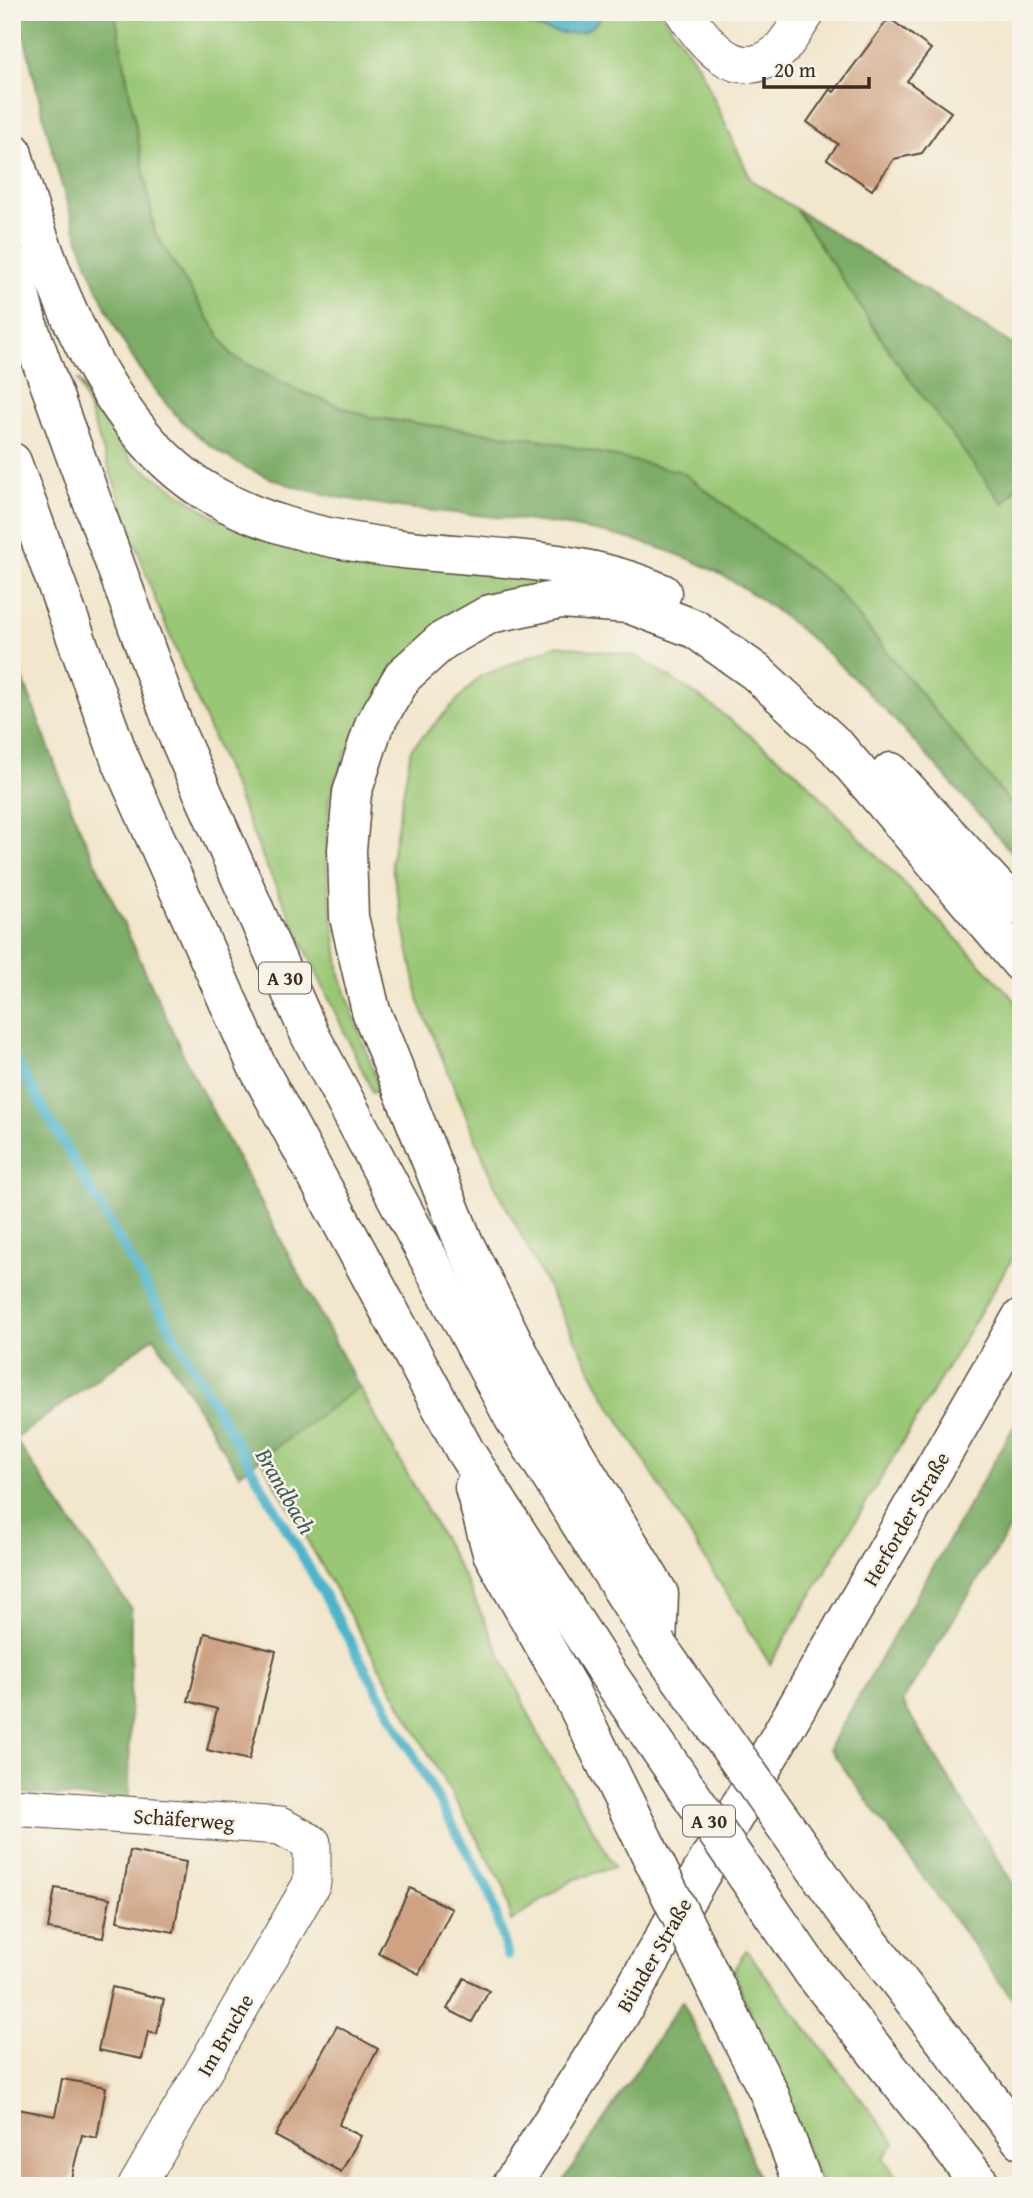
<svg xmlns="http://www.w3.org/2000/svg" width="1033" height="2198" viewBox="0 0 1033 2198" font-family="'Gentium Book Plus',serif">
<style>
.green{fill:#9ac775;stroke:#6a784a;stroke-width:2}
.forest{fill:#7bac66;stroke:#5b6b42;stroke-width:2}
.water{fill:#4db5cb;stroke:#447074;stroke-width:2}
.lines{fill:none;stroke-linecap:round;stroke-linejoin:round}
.stream{stroke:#4db5cb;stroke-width:10}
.building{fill:#cea283}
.street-casing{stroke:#564638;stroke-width:39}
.secondary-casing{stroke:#564638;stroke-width:41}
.highway-casing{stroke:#564638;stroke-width:41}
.street{stroke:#fff;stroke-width:37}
.secondary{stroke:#fff;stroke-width:38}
.highway{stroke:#fff;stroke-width:38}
.highway-bridge-casing{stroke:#564638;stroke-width:41;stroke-linecap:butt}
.highway-bridge{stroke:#fff;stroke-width:38}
.labels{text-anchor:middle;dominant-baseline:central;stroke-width:5;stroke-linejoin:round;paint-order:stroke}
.shield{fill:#f7f3e8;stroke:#73665b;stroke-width:2}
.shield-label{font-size:19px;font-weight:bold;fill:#3b2a1e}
.street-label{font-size:21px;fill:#3b2a1e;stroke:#f7f3e8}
.water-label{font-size:23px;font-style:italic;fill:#415b5b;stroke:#f7f3e8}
</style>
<rect width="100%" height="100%" fill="#f7f3e8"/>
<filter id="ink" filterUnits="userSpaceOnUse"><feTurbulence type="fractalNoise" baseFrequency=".0143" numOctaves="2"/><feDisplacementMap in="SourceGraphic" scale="14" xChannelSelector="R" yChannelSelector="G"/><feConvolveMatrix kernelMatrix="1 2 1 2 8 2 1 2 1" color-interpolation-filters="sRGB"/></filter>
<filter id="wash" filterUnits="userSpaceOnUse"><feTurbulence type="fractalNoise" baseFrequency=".00686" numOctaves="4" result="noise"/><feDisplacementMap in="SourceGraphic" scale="28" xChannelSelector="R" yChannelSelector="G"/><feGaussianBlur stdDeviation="1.57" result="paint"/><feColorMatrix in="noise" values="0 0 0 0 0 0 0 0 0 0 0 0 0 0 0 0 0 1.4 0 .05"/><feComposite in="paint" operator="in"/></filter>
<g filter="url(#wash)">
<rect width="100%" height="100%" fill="#f2e6cc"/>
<g class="green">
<path d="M115 12H661L700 68 751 180 796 209 897 362 1003 503 1021 482V816L834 587 543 440 369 417 297 390 232 356 155 233Z"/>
<path d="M78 379 132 461 218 519 561 578 476 608 346 752 329 800 327 873 340 975 379 1088 373 1093 266 865 156 602Z"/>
<path d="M558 645 636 656 706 701 798 773 1014 999 1021 1013V1244L770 1664 605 1397 495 1185 419 1002 391 862 411 749 479 677Z"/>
<path d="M359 1387 463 1575 541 1740 615 1867 573 1880 511 1921 505 1888 260 1457Z"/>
<path d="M746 1950 895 2143 883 2159 905 2186H822L733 1971Z"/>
</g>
<g class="forest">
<path d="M18 12H115L155 233 232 356 297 390 369 417 543 440 682 472 834 587 1021 816V863C931 762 814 611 689 559 597 520 497 519 399 507 342 499 285 490 234 461 91 379 56 160 18 12Z"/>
<path d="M796 209 1021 350V482L1003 504 897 362Z"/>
<path d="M12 650 77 822 189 1067 359 1387 239 1474 154 1337 15 1439 131 1609 129 1801 12 1792Z"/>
<path d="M1021 1414V1511L902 1702 1021 1897V2011L829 1748Z"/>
<path d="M682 2001 730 2101 761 2186H560Z"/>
</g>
<path class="water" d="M493 12H603C585 54 523 22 493 12Z"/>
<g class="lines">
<path class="stream" d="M12 1054 312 1573 489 1891 508 1956"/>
</g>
<g id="blocks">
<g class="building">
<path d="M889 18 931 49 907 81 951 112 922 153 894 159 872 190 827 159 838 144 807 122 830 89 834 92Z"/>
<path d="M205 1633 276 1651 249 1760 207 1750 217 1709 188 1701Z"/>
<path d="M130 1851 186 1862 174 1932 117 1921Z"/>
<path d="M55 1888 110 1898 103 1938 48 1929Z"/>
<path d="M410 1888 452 1909 419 1974 378 1953Z"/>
<path d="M464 1978 489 1991 472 2022 447 2009Z"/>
<path d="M112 1987 164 1999 157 2034 148 2032 142 2059 98 2050Z"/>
<path d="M337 2026 378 2049 341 2119 339 2125 361 2136 341 2172 275 2136Z"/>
<path d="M62 2079 106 2087 97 2138 82 2135 69 2186H12V2108L55 2116Z"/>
</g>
</g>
</g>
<g filter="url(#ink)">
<use href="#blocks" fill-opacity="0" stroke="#564638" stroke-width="2"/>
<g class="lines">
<defs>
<g id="street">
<path d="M684 12C705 43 736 85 777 53 788 43 798 24 807 12"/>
<path d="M12 1807 280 1826 312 1843V1883L137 2186"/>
</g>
<path id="secondary" d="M511 2186 619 2016 1021 1318"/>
<g id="highway">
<path d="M12 151C44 266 103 435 214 496 271 528 337 541 402 549 489 559 580 556 662 593"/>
<path d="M12 265 28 325 176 732 310 1035 513 1417 657 1645"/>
<path d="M12 462 119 756 256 1064 465 1451 606 1671"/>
<path d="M891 772 997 888 1021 907"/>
<path d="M474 1487 492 1553 569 1689"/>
<path d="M657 1645 659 1594 542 1399 464 1243 371 1011 349 917 347 850 352 793 374 725 403 676 442 641 490 614 561 599 629 604 695 629 756 672 837 747 1021 963"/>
<path d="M852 1920 1021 2140"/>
<path d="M812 1971 982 2186"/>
<path d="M748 2052 769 2093 804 2186"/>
</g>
</defs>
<use href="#street" class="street-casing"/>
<use href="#secondary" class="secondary-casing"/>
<use href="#highway" class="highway-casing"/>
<use href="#street" class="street"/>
<use href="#secondary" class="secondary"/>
<use href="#highway" class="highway"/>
<defs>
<g id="highway-bridge">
<path d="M657 1645 852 1920"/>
<path d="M606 1671 812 1971"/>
<path d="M569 1689 748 2052"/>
</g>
</defs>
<use href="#highway-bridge" class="highway-bridge-casing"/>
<use href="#highway-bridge" class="highway-bridge"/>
</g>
</g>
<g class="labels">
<g class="shield">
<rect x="259" y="962.5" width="52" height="31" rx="5"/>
<rect x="683" y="1805.5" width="52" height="31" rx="5"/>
</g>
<g class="shield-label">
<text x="285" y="978">A 30</text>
<text x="709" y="1821">A 30</text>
</g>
<g class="street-label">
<text transform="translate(906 1519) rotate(-60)">Herforder Straße</text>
<text transform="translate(184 1819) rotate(4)">Schäferweg</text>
<text transform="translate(654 1955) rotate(-60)">Bünder Straße</text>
<text transform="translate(225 2035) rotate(-60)">Im Bruche</text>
</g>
<g class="water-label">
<text transform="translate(286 1491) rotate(60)">Brandbach</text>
</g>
</g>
<rect width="1033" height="2198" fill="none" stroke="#f7f3e8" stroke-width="42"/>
<path d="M764 77v10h105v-10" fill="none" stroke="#3b2a1e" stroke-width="3.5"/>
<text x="774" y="77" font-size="21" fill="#3b2a1e" stroke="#f7f3e8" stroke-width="5" paint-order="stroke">20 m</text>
</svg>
